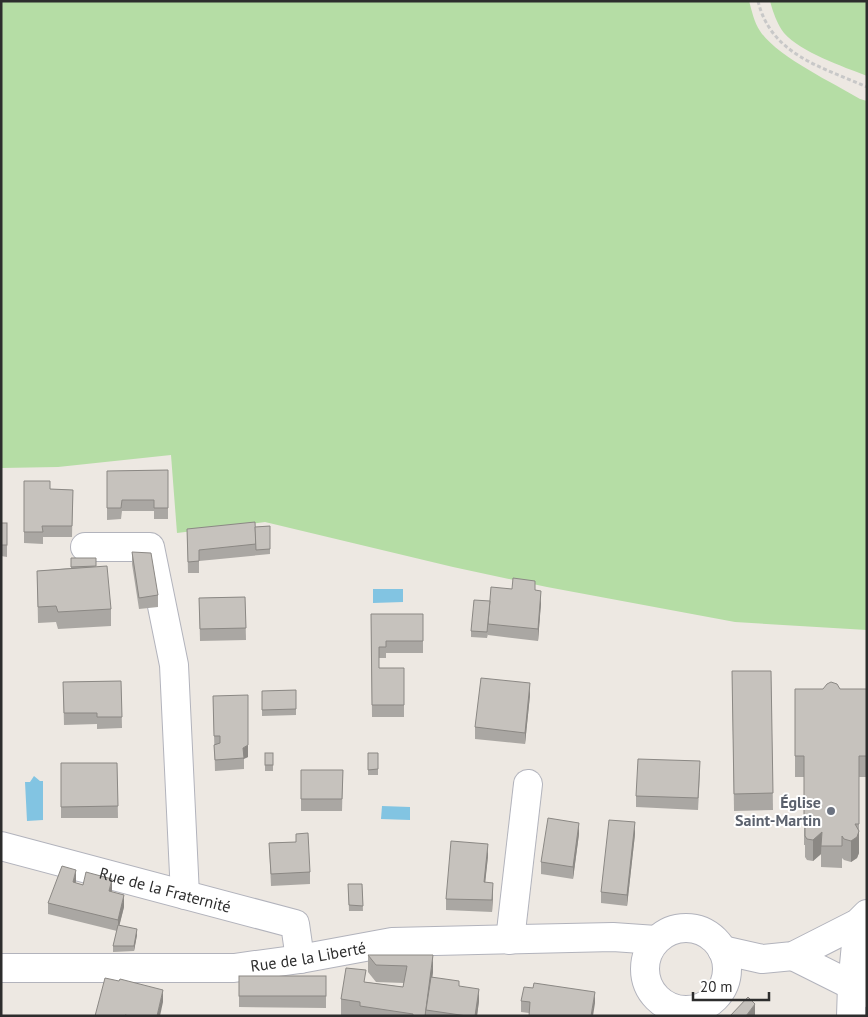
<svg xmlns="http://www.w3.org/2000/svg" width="868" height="1017" viewBox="0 0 868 1017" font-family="'PT Sans',sans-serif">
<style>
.green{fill:#b5dda5}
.water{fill:#82c4e2}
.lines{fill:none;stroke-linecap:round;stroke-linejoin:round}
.minor-casing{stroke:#b2b3bc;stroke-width:30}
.path{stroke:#c8c8c8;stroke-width:3;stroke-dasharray:4 2.5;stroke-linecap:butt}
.minor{stroke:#fff;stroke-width:28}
.wall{fill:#aaa7a3}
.shaded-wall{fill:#8b8884}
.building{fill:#c6c2bd;stroke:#8b8884}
.worship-dot{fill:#6b7280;stroke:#fff;stroke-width:2}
.labels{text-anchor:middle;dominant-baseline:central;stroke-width:4;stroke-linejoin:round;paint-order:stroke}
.worship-label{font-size:16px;font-weight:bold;fill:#5b616d;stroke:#fff;text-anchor:end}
.street-label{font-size:16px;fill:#2d2d2d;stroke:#fff}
</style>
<rect width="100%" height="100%" fill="#ede8e2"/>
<g class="green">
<path d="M1 1H749C752 11 754 22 760 31 776 56 833 83 860 99L867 101V630L735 622 547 587 453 567 265 522 177 533 171 455 58 467 1 468Z"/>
<path d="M770 1H867V76C842 66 802 53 784 33 777 24 773 12 770 1Z"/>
</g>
<g class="water">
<path d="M373 589H403V602L373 603Z"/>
<path d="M34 776 40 781H43V820L27 821 25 782H30Z"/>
<path d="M382 806 410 807V820L381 819Z"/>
</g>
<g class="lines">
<defs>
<g id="minor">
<path d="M85 547H150L174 665 185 895"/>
<path id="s1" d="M1 846 295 924 300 959"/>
<circle cx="686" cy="969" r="41"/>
<path d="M510 940 528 784"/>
<path d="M722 950 762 959 793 956 858 923 867 914"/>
<path d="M793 956 867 993"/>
<path id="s2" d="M1 968H234L300 959 392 942 613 937 656 940"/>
<path d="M851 1016 852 986 858 923"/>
</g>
</defs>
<use href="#minor" class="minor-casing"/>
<path class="path" d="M758 1C771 55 822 67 867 87"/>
<use href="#minor" class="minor"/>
</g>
<g class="wall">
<path d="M168 470V519H154V511H122L121 519 107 520V471Z"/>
<path d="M24 481 50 489 73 490 72 537H43V544L24 543Z"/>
<path d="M1 523H7V557L1 556Z"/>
<path d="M270 526V554L199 561V573H188L187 529 255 527Z"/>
<path d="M132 552 158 595V607L139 609 132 564Z"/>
<path d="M71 558 96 567 111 609V626L58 629 56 622 38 623 37 571 71 568Z"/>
<path d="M512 589 535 591 541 603 538 641 488 635V634L487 638 471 637V631L490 601Z"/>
<path d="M245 597 246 640 200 641 199 598Z"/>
<path d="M371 614H423V653H386V658H379V668H404V717H372Z"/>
<path d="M732 671H771L773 810 734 811Z"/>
<path d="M121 681 122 728 97 729V724L64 725 63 682Z"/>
<path d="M795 689H867V777H859V853L857 858 851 862 844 860 842 858V868L821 867V854L813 861 807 860 805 857V845H804V777H795Z"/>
<path d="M296 690V715L262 716V691Z"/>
<path d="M530 695 525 744 475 739V727Z"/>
<path d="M213 696 248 757 244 759V769L215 771Z"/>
<rect x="265" y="753" width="8" height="18"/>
<rect x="368" y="753" width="10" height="22"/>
<path d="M61 763H117L118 818H61Z"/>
<path d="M301 770H343L342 811H301Z"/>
<path d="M700 773 698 810 636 807V796Z"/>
<path d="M579 834 573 879 541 874V862Z"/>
<path d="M635 834 627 906 601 903V892Z"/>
<path d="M296 842 310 872V884L271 886 269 843Z"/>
<path d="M488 856 485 882 493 894 492 912 446 910V899Z"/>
<path d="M76 881V883L83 885 112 890V892L124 907 119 926 137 935 134 951 113 952V946L117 931 48 914V903Z"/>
<path d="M348 884H362L363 911H349Z"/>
<path d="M368 955 433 972 432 977 459 986 479 1001 477 1016 341 1015V999L366 982 403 987 404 983 376 982 368 972Z"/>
<path d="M239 976H326V1008L239 1007Z"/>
<path d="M521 1001 595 1003 529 1013 521 1012Z"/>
</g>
<g class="shaded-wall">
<path d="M541 591V603L538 641V629Z"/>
<path d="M530 683V695L525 744V733Z"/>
<path d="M248 745V757L243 759V748Z"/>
<path d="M635 822V834L627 906V895Z"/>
<path d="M579 823V834L573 879V867Z"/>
<path d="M859 831V853L857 858 851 862V841Z"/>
<path d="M822 832 821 854 813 861V840Z"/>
<path d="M488 844V856L484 894V882Z"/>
<path d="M76 870V881L73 894V882Z"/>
<path d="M112 879V890L109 903V891Z"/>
<path d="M493 883V894L492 912V900Z"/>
<path d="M124 895V907L118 931V920Z"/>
<path d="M137 929V935L134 951V946Z"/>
<path d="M433 955V972L428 1010H426V1016H425Z"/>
<path d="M479 989V1001L477 1016H475Z"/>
<path d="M163 990V1002L160 1016H157Z"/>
<path d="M595 992V1003L593 1016H591Z"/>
<path d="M755 1004V1015L746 1016Z"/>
</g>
<g class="building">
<path d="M168 470V508H154V500H122L121 508H107V471Z"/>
<path d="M24 481H50V489L73 490 72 526H42L43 532H24Z"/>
<path d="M255 522 256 544 199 550V561L188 562 187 529Z"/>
<rect x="1" y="523" width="6" height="22"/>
<path d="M270 526V549L256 550 255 527Z"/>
<path d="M132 552 151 553 158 595 139 598Z"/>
<path d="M71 558H96V566L71 567Z"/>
<path d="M107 566 111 609 58 612 56 606 38 607 37 571Z"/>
<path d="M513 578 535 581V590L541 591 538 629 488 624 491 587 512 589Z"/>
<path d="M245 597 246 628 200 629 199 598Z"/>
<path d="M474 600 490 601 487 632 471 631Z"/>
<path d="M371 614H423V641H386V647H379V668H404V705H372Z"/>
<path d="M732 671H771L773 793 734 794Z"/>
<path d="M481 678 530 683 525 733 475 727Z"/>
<path d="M121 681 122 717H97V713H64L63 682Z"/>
<path d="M831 682 837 684 840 689H867V756H859V824H855L859 831 857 837 851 841 844 839 842 836V846H821L822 832 813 840 807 839 805 836V828L810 824H804V756H795V689H823L827 684Z"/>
<path d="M296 690V709L262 710V691Z"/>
<path d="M248 695V745L243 748 244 758 215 760 214 745 220 743V736H214L213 696Z"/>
<rect x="265" y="753" width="8" height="12"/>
<path d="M368 753H378V769L368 770Z"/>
<path d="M638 759 700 761 698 798 636 796Z"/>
<path d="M61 763H117L118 806 61 807Z"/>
<path d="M301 770H343L342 799H301Z"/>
<path d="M548 818 579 823 573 867 541 862Z"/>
<path d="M609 820 635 822 627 895 601 892Z"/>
<path d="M308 833 310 872 271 874 269 843 296 842V834Z"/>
<path d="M451 841 488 844 484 882 493 883 492 900 446 899Z"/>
<path d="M62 866 76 870 73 882 83 885 86 872 112 879 109 891 124 895 118 920 48 903Z"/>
<path d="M348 884H362L363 906 349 905Z"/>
<path d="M118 925 137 929 134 946H113Z"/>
<path d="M368 955H433L425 1016H413V1014L360 1006V1002L341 999 346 968 366 970 364 982 403 987 407 966 376 965Z"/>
<rect x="239" y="976" width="87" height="20"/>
<path d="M431 977 459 981V986L479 989 475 1016H467L426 1010Z"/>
<path d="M105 978 119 981 120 979 163 990 157 1016H129L125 1015V1016H95Z"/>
<path d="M534 983 595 992 591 1016H529L530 1002 521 1001 524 987 533 988Z"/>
<path d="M748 997 755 1004 746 1016H730Z"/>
</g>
<circle class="worship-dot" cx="831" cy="811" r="5"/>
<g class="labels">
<g class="worship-label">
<text x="821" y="802">Église<tspan x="821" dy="18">Saint-Martin</tspan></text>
</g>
<g class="street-label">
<text stroke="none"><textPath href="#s1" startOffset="170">Rue de la Fraternité</textPath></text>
<text stroke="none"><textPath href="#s2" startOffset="308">Rue de la Liberté</textPath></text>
</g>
</g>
<rect width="868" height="1017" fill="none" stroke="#2d2d2d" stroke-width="5"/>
<path d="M693 992v8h76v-8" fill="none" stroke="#2d2d2d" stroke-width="2.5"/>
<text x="700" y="992" font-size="15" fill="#2d2d2d" stroke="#ffffff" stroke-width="4" paint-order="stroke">20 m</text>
</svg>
